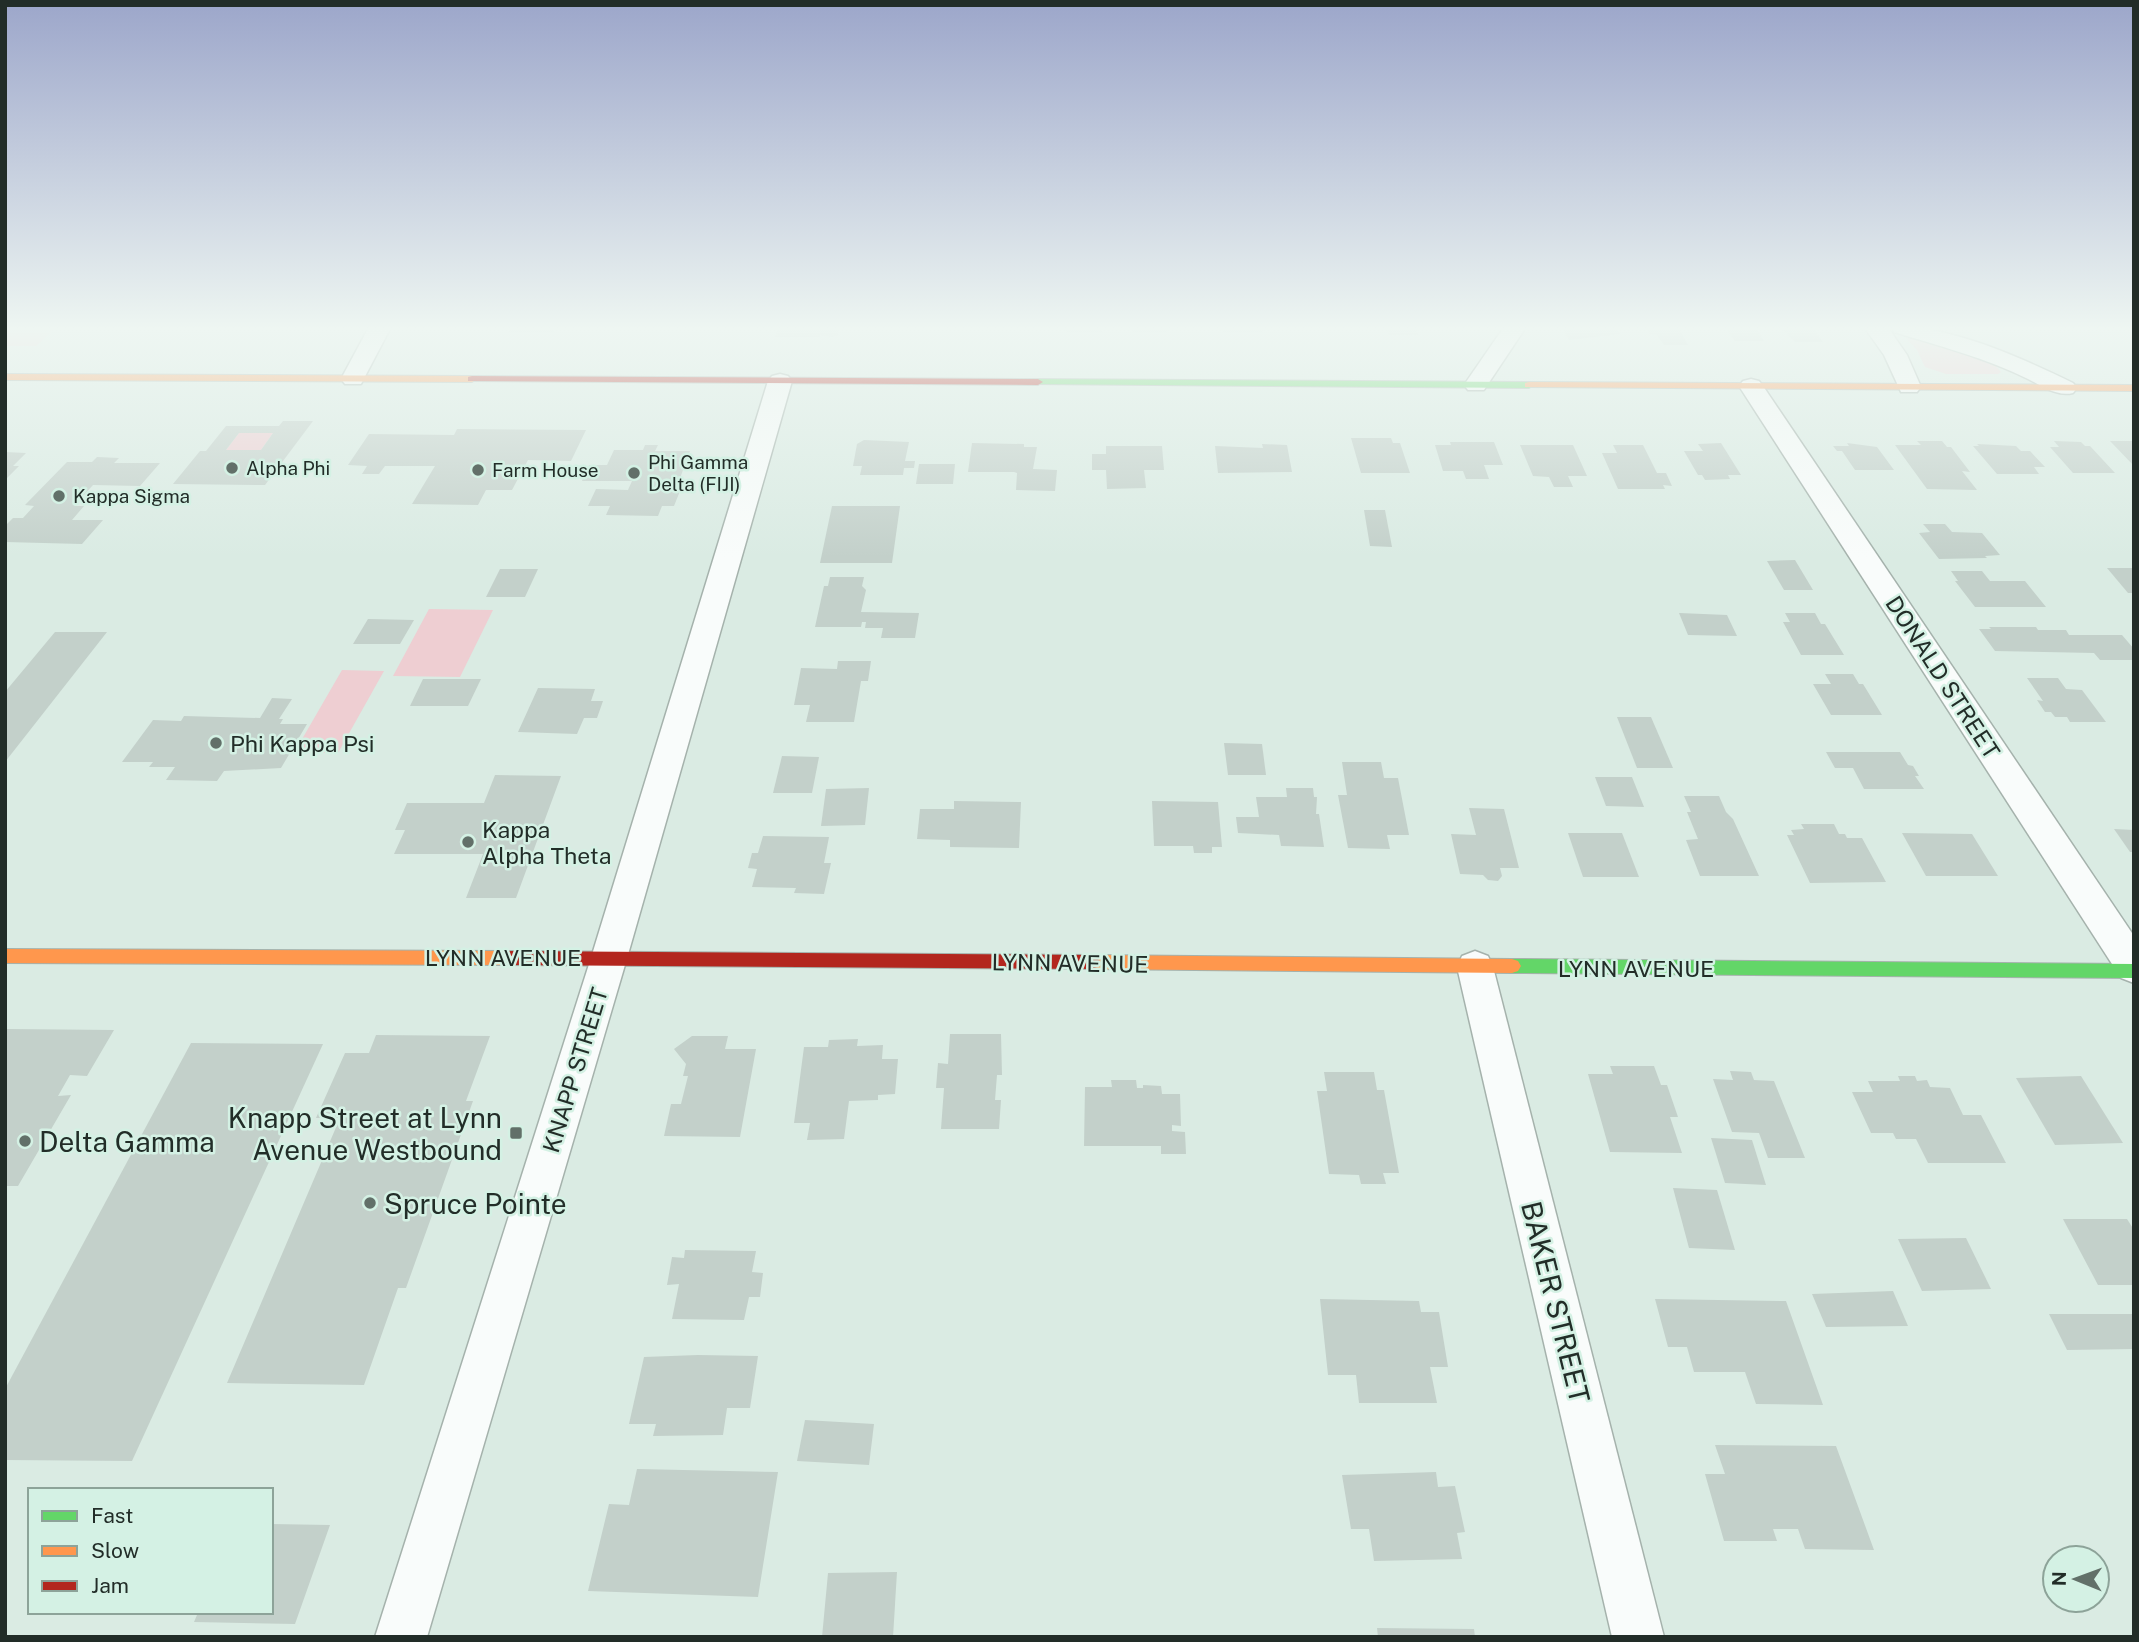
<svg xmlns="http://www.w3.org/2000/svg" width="2139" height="1642" viewBox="0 0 2139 1642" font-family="'Public Sans',sans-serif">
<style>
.green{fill:#eeced2}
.building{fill:#c3d0ca;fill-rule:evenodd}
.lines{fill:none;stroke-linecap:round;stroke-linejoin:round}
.street-casing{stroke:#a5b2ac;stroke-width:3}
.fast-casing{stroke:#a5b2ac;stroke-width:2}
.slow-casing{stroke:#a5b2ac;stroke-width:2}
.jam-casing{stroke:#a5b2ac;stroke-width:2}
.street{fill:#f9fcfb;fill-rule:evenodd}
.fast{fill:#63d668;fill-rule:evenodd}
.slow{fill:#ff974d;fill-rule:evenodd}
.jam{fill:#b3261e;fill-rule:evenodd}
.poi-dot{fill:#627069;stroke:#d4f1e4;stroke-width:2.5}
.labels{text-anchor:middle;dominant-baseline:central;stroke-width:5;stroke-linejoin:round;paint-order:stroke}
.far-poi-label{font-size:19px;fill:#222d28;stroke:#d4f1e4;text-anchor:start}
.street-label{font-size:23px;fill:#222d28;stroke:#d4f1e4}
.poi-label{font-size:23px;fill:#222d28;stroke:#d4f1e4;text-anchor:start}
.near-poi-label{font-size:28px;fill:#222d28;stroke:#d4f1e4;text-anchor:start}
.near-street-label{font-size:28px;fill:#222d28;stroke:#d4f1e4}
</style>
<rect width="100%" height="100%" fill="#daebe3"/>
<g class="green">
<path d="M5 327H57L36 346H5Z"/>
<path d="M1909 337 1993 363 2001 372 1998 374H1946L1925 367 1917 350 1906 338Z"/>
<path d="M239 433H273L261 450H226Z"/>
<path d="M429 609 493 610 460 677 393 676Z"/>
<path d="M342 670 384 671 338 753H294Z"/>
</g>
<g class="building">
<path d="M512 327H556L553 332H509Z"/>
<path d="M778 327H820L819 330 834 327 839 330 838 335 832 337 820 335V337H775Z"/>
<rect x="1066" y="327" width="36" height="6"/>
<path d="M1133 327H1167L1168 333H1133Z"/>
<path d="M1222 327H1262L1263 333H1223Z"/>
<path d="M1386 327H1416L1419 335H1389Z"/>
<path d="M1569 327H1615L1620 334 1569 340 1562 328Z"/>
<path d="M1646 327H1678L1688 345H1664L1657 335 1650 334Z"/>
<path d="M1724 327H1755L1764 341H1735Z"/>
<path d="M1780 327H1812L1823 342H1795Z"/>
<path d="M283 421H313L265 485 173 484 200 451H206L226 426H279ZM239 433H273L261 450H226Z"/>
<path d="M457 429 586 430 571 461 528 460 512 490H486L478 505 412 504 435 466H385L379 474H362L367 466 348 465 369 434 454 435Z"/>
<path d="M1351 438H1391L1393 443H1400L1410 473H1361Z"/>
<path d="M864 440 909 442 905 461H915L914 468H904L903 475H860L862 466H853L857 444Z"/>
<path d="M1917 441H1942L1947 447H1951L1970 472 1962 471 1977 490 1927 489 1895 445H1921Z"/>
<path d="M2054 441 2081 442 2085 446H2090L2115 473H2073L2050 447H2059Z"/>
<path d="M2110 441H2134V466Z"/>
<path d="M1450 442H1494L1503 465H1484L1489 479H1466L1463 471H1443L1435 445H1451Z"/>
<path d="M972 443 1024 444V447H1037L1033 469 1057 470 1055 491 1016 490 1017 473 1014 472H968Z"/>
<path d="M1721 443 1741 475H1728L1730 479 1705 480 1702 475H1698L1684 451H1703L1698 444Z"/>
<path d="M1847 443 1877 447 1894 470H1855L1842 451H1837L1833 446H1849Z"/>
<path d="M1262 444 1287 445 1292 472 1218 473 1215 446 1263 448Z"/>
<path d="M1977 444 2016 446 2021 451H2030L2045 467H2034L2039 474H1997L1973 446H1979Z"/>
<path d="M645 445H658L655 451H690L679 481H684L674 506H662L658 516 606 515 610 506H588L596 489 628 490 632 481H582L589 465H607L614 450H643Z"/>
<path d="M1520 445H1573L1587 476H1568L1573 487H1554L1549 477 1533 476Z"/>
<path d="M1613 445H1643L1657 473H1666L1672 486 1663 485 1665 489H1618L1602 453H1617Z"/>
<path d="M1106 446H1162L1164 470H1144L1146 488 1107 489 1106 470H1092V454H1106Z"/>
<path d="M5 452 26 453 13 466H19L5 480Z"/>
<path d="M97 457 119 458 114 463H160L140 486 93 485 74 506H84L72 520H103L82 544 5 542V526L13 518H23L34 506 25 505 67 462H92Z"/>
<path d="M919 464H955L953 484H916Z"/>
<path d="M832 506H900L892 563H820Z"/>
<path d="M1364 510H1385L1392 547 1370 546Z"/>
<path d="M1923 524H1945L1952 532 1982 533 2000 555 1985 556 1987 558 1939 559 1919 533 1930 532Z"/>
<path d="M1795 560 1813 590H1784L1767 561Z"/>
<path d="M2107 568H2134V593H2128Z"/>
<path d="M500 569H538L525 597H486Z"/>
<path d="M1951 571H1982L1990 581H2025L2046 607H1975L1955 581H1958Z"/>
<path d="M830 577H864L862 586 866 590 861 612 919 613 915 638H881L883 628H865L866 622H862L861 627H815L824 586H828Z"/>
<path d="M1679 613 1727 615 1737 636 1688 635Z"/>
<path d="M1785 613H1815L1821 624H1825L1844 655H1801L1783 622H1790Z"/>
<path d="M368 619 414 620 400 644H353Z"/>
<path d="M1989 627H2036L2038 630H2066L2069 635H2122L2134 649V660H2100L2094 653 1995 651 1979 629H1991Z"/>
<path d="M55 632H107L5 762V692Z"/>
<path d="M838 661H871L868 681H861L854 722H806L810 705H794L801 668 837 669Z"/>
<path d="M1825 674H1853L1859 684H1863L1882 715H1831L1813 684H1831Z"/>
<path d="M2027 678H2058L2066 689 2082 690 2106 722H2070L2067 717H2055L2051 712H2045L2037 700 2043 701Z"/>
<path d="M423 679H481L468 706H410Z"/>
<path d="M538 688 595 689 591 701H603L597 718H584L577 734 518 732Z"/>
<path d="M272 698 292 699 279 719H283L280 724H307L281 768 224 771 217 781 166 780 175 767H149L153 762H122L153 720 181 721 184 716 260 718Z"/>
<path d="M1617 717H1651L1673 768H1637Z"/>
<path d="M1224 743 1262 744 1266 775H1228Z"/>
<path d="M1826 752H1900L1908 765 1913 766 1919 776H1915L1924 789H1864L1853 768H1835Z"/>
<path d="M782 756 819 757 812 793H773Z"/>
<path d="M1342 762H1381L1384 778H1398L1409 835H1387L1390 849 1348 848 1338 795H1347Z"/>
<path d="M495 775 561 776 516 898H466L483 854H394L405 830H395L407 803H484Z"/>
<path d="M1595 777H1632L1644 807 1606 806Z"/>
<path d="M869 788 865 825 821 826 826 789Z"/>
<path d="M1286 788H1313L1314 797H1317L1316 814H1319L1324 847 1281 846 1279 835 1238 833 1236 817H1259L1256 797H1287Z"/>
<path d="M1684 796H1719L1726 812 1733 819 1759 876H1700L1686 840 1698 839 1687 812H1691Z"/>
<path d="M954 801 1021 802 1019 848 950 847V840L917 839 920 809H954Z"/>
<path d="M1152 801 1218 802 1222 847H1212V853H1194L1193 846H1154Z"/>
<path d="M1469 808 1504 809 1519 868H1500L1502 876 1498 881 1488 880 1483 875 1460 874 1451 834 1476 835Z"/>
<path d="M1801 824H1834L1839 834H1845L1847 838H1862L1886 882 1810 883 1787 835H1794L1791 830 1804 829Z"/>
<path d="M2114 829 2134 830V852H2130Z"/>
<path d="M1568 833H1622L1639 877H1583Z"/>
<path d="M1902 833 1972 834 1998 876H1926Z"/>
<path d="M763 836 829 837 824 863H831L824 894 794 893 796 888 752 887 757 869 748 868 752 853H758Z"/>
<path d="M7 1029 114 1030 87 1076 70 1075 58 1096 71 1095 18 1186H5Z"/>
<path d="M950 1034H1001L1002 1075H997L995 1100H1001L999 1129H941L944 1088H936L938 1063 948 1064Z"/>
<path d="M376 1035 490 1036 466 1101H473L406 1288H398L364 1385 227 1383 340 1118H316L345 1053H369Z"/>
<path d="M692 1036H728L725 1049H756L740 1137 664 1136 671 1104H681L688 1076H683L686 1064 674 1049Z"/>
<path d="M858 1039 857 1046 883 1045 882 1059H898L895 1094 878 1095V1100L849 1101 844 1139 807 1140 810 1123H794L804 1047H828L829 1040Z"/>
<path d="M191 1043 323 1044 132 1461 5 1460V1389Z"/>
<path d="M1610 1066H1654L1661 1085H1667L1678 1117H1670L1682 1153 1610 1152 1588 1074H1613Z"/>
<path d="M1730 1071 1751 1072 1754 1080 1774 1081 1805 1158H1768L1759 1133 1732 1132 1713 1079 1733 1080Z"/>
<path d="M1324 1072H1374L1377 1090H1384L1399 1173H1383L1386 1184H1361L1359 1175 1329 1174 1317 1091H1327Z"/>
<path d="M1898 1076H1915L1917 1081 1927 1080 1930 1087 1950 1088 1963 1115H1981L2006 1163H1928L1916 1139H1896L1893 1133H1871L1852 1092H1873L1868 1081H1900Z"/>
<path d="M2081 1076 2123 1143 2055 1145 2016 1078Z"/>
<path d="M1111 1080H1136L1137 1088H1143V1085L1161 1086 1162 1094H1180L1181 1126 1172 1125V1131L1185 1132 1186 1154H1161V1146H1084L1085 1087H1112Z"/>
<path d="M1711 1138 1752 1140 1766 1185 1725 1183Z"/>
<path d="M1673 1188 1717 1190 1735 1250 1689 1248Z"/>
<path d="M2063 1219H2127L2134 1230V1285H2098Z"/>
<path d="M1966 1238 1991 1289 1922 1291 1898 1239Z"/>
<path d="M685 1250 756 1251 752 1272 763 1273 760 1297H749L744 1320 672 1319 679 1284 667 1285 672 1257 684 1258Z"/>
<path d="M1893 1291 1908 1326 1826 1327 1812 1294Z"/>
<path d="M1320 1299 1419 1301 1421 1312H1439L1448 1367H1430L1437 1403H1359L1356 1375H1328Z"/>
<path d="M1655 1299 1786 1301 1823 1405 1756 1404 1745 1372H1694L1687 1347H1668Z"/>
<path d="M2049 1314H2134V1349L2067 1350Z"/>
<path d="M698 1355 758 1356 750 1408H727L723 1435 653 1436 656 1424H629L644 1357Z"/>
<path d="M805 1420 874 1424 869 1465 797 1461Z"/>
<path d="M1715 1445 1836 1446 1874 1550 1805 1549 1798 1529H1773L1777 1541H1724L1705 1474H1725Z"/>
<path d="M637 1469 778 1472 758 1597 588 1591 609 1504 629 1505Z"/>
<path d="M1436 1472 1438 1487 1455 1486 1465 1532 1457 1533 1462 1559 1374 1561 1369 1529H1351L1342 1475Z"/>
<path d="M271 1524 330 1525 295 1624 194 1622 197 1615H167V1612H271Z"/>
<path d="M897 1572 893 1637H822L828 1573Z"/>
<path d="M1377 1628 1474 1629 1475 1637H1378Z"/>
</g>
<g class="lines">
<defs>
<g id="street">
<path d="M369 327H391L361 384H345L341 379Z"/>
<path d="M1504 327H1526L1484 390H1468L1464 385Z"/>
<path d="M1864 327H1887L1889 329 1907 355 1921 387 1917 392H1901L1884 355Z"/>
<path d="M1891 327C1947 324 2022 358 2073 383L2077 388 2073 393C2057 397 2042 386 2028 379 1986 358 1939 346 1894 332Z"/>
<path d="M780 374 788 376 792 381 627 958 427 1637H375L591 958 768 381 772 376Z"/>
<path d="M1751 379 1759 381 1763 386 2134 936V983L2121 978 1739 386 1743 381Z"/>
<path d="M1475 951 1488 956 1493 967 1664 1637H1612L1457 967 1462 956Z"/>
</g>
<g id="fast">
<path d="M1038 379 1529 382 1534 385 1529 388 1034 384V380Z"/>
<path d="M1512 959 2134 964V978L1512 973 1506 971 1503 966 1506 961Z"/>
</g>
<g id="slow">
<path d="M5 374 472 376 477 379 472 382 5 380Z"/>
<path d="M1529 382 2134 385V391L1525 387V383Z"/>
<path d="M5 949 504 951 510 953 513 958 510 963 504 965 5 963Z"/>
<path d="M1091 955 1512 959 1518 961 1521 966 1518 971 1512 973 1091 969 1085 967 1082 962 1085 957Z"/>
</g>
<g id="jam">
<path d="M472 376 1038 379 1043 382 1038 385 468 381V377Z"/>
<path d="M504 951 1091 955 1097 957 1100 962 1097 967 1091 969 504 965 498 963 495 958 498 953Z"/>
</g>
</defs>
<use href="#street" class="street-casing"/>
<use href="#fast" class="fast-casing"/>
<use href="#slow" class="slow-casing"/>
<use href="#jam" class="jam-casing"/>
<use href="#street" class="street"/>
<use href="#fast" class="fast"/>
<use href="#slow" class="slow"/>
<use href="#jam" class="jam"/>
</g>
<linearGradient id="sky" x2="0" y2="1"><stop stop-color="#9ca6ca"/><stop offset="0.59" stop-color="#eef6f2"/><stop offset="1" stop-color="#eef6f2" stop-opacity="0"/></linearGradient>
<rect width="2139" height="557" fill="url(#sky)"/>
<g class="poi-dot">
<circle cx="232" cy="468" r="7"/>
<circle cx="478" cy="470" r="7"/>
<circle cx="634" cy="473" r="7"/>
<circle cx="59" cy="496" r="7"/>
<circle cx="216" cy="743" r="7"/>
<circle cx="468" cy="842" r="7"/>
<rect x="509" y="1126" width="14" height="14" rx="3.5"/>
<circle cx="25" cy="1141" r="7"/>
<circle cx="370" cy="1203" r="7"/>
</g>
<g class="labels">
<g class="far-poi-label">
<text x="648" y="462">Phi Gamma<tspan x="648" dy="22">Delta (FIJI)</tspan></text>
<text x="246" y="468">Alpha Phi</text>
<text x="492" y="470">Farm House</text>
<text x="73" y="496">Kappa Sigma</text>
</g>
<g class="street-label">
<text transform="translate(1943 677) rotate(57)">DONALD STREET</text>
<text x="503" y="957">LYNN AVENUE</text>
<text transform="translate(1070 963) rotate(1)">LYNN AVENUE</text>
<text x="1636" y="968">LYNN AVENUE</text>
<text transform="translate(575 1070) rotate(-73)">KNAPP STREET</text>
</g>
<g class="poi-label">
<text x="230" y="743">Phi Kappa Psi</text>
<text x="482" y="829">Kappa<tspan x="482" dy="26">Alpha Theta</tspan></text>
</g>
<g class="near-poi-label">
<text x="502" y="1117" text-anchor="end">Knapp Street at Lynn<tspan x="502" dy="32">Avenue Westbound</tspan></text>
<text x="39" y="1141">Delta Gamma</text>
<text x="384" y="1203">Spruce Pointe</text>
</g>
<g class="near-street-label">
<text transform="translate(1556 1302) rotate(76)">BAKER STREET</text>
</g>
</g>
<rect width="2139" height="1642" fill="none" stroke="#222d28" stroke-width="14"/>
<rect x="28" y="1488" width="245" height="126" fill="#d4f1e4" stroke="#8da399" stroke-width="2"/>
<rect x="42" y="1511" width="35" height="10" fill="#63d668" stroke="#8da399" stroke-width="2"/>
<text x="91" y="1523" font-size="21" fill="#222d28">Fast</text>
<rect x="42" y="1546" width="35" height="10" fill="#ff974d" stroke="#8da399" stroke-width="2"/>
<text x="91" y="1558" font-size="21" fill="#222d28">Slow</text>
<rect x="42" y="1581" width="35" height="10" fill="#b3261e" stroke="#8da399" stroke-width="2"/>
<text x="91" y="1593" font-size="21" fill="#222d28">Jam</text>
<g transform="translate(2076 1579) rotate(271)"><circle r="33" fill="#d4f1e4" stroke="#8da399" stroke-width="2"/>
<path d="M0-5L12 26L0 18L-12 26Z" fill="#627069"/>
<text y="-10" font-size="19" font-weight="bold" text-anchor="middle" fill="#222d28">N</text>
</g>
</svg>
